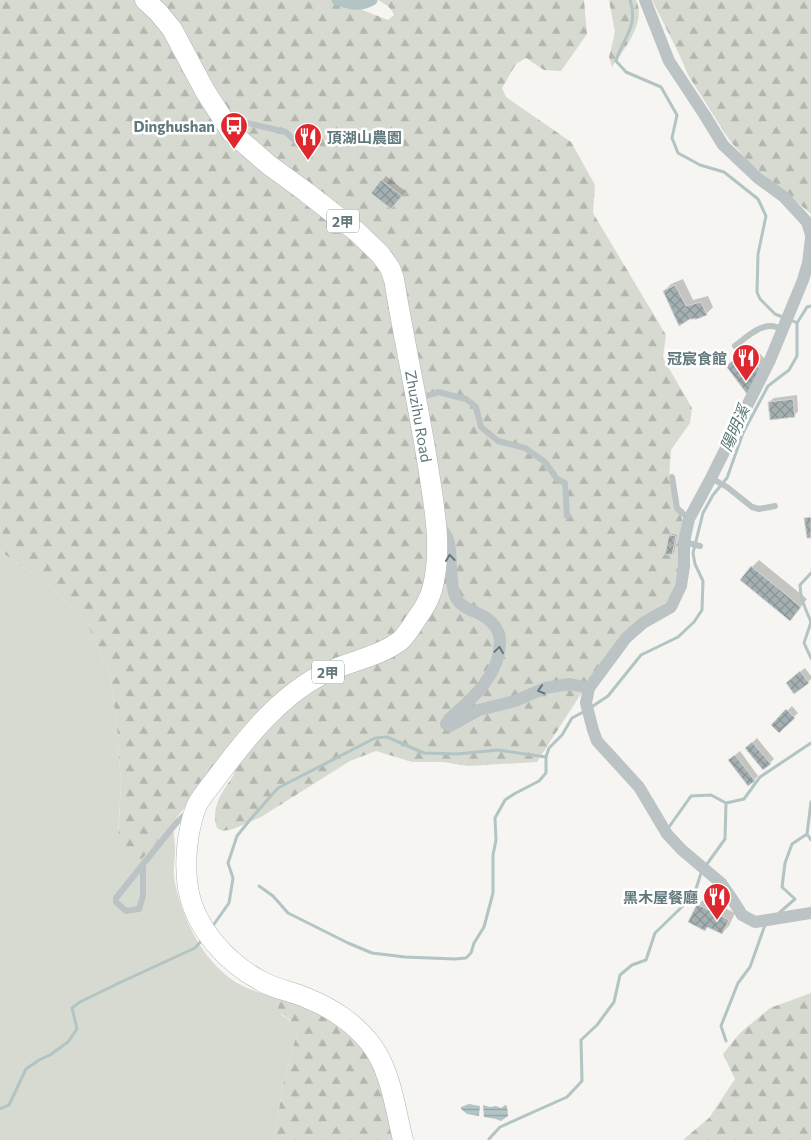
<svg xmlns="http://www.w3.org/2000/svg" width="811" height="1140" viewBox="0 0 811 1140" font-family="Commissioner,'Noto Sans TC',sans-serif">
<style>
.green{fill:#d7dad1}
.forest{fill:url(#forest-firs)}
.water{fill:url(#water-rules)}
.shadow{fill:#0003}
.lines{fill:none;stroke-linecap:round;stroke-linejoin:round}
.stream{stroke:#b2c4c4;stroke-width:3}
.canal{stroke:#b2c4c4;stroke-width:11}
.building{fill:url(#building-cross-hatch);stroke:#d7d6d5}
.primary-casing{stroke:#aeb5b7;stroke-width:21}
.service{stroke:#bcc3c5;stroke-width:6}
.minor{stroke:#bcc3c5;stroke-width:12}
.primary{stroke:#fff;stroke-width:20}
.oneway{stroke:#61787d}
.labels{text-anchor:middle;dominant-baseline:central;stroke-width:5;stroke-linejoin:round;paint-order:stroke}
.shield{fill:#fff;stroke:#90a0a4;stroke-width:1}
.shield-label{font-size:14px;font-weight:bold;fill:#61787d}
.poi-label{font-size:15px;font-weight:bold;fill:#61787d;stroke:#fff;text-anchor:end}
.street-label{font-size:15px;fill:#61787d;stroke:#fff}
.water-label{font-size:16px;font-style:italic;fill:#5c7878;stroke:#fff}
</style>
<defs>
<pattern id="forest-firs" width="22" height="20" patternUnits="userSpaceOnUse" patternTransform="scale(1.25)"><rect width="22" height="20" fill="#d7dad1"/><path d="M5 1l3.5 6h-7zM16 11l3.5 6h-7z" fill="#b2b6af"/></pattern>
<pattern id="water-rules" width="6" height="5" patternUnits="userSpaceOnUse" patternTransform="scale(1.25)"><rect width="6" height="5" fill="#b2c4c4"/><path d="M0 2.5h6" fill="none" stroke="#94a4a4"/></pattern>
<pattern id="building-cross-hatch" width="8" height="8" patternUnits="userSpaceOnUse" patternTransform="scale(1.25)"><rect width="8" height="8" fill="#a5b0b3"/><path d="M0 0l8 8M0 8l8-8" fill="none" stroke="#8a9497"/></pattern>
</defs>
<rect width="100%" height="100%" fill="#f6f5f2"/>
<path class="green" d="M0 551 42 580 85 619 110 673 117 727 121 783 118 835 173 824C173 832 175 841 175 850 175 859 173 868 174 877 180 916 205 968 243 986 254 992 267 994 279 998L281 1015C289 1019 295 1024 297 1033L283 1085 274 1140H0Z"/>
<g class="forest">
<path d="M0 0H337L388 20 394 15C391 7 385 4 378 0H584L587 34 561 71 544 70 526 58 516 64 502 88 506 97 571 142 595 185 593 213 666 335 663 358 692 408 690 423 671 450 669 479 683 522 679 564 675 584 669 600 641 620 590 680 537 762 468 766 443 762H412L376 751 350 761 261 817 233 829 223 831 217 828C210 808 222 792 233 776L235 772 232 767 193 798 140 861 128 856 124 852 118 841 121 783 117 727 110 673 85 619 42 580 0 551Z"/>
<path d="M609 0H636C647 22 624 49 612 67L609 57 615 32Z"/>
<path d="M652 0H811V214L748 161 730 141 688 75 680 56Z"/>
<path d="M811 993V1140H683L709 1118 735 1079 723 1054 740 1033 770 1008Z"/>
<path d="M279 998 303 1004 346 1029 366 1048 385 1091 396 1140H274L283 1085 297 1033 290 1020 278 1012Z"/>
</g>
<g class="water">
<path d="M469 1104 480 1106 479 1116 467 1114 461 1109V1107Z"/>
<path d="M483 1105 490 1107 496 1106 501 1108 505 1105 507 1106 508 1116 501 1121 496 1119 484 1117Z"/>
</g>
<g class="shadow">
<path d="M386 176 405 191 395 203 372 193Z"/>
<path d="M683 279 693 300 708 296 713 307 706 314 696 318 664 291 671 284Z"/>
<path d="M753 345 768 363 754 385 727 366Z"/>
<path d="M797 395 798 411 794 416 769 402 774 398Z"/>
<path d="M672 534 677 535 674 552 672 554 670 536Z"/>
<path d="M759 560 807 599 797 612 752 567Z"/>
<path d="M805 668 811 676V679L808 682 792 678Z"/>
<path d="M792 706 798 713 779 731 773 725Z"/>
<path d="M757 738 774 759 770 763 751 744Z"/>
<path d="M740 751 758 776 754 780 729 760Z"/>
<path d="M705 898 735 913 729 926 722 933 698 905Z"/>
</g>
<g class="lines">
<g class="stream">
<path d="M630 0C639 26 623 38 616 61L626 72 661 87 677 115 672 138 678 153 700 165 724 172 758 199 766 216 758 254 757 292 760 299 775 314 785 318"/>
<path d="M797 323 807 307 811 306"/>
<path d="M811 573 800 585C800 598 806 610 811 622L804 643 811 658"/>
<path d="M590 708 608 696 641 655 678 637 694 622 702 610 703 581 695 564 693 553 703 513 713 495 727 478 743 433 768 386 789 370 797 356V323L791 320"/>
<path d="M811 802 807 834 811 840"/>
<path d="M669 827 691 796 711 795 726 803 744 799 760 777 811 743"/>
<path d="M707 864 725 839 726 803"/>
<path d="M259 886 273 896 288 913 348 943 372 953 405 957 455 959 466 958 471 953 474 943 484 927 493 893V855L496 840 495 818 505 800 514 794 539 781 546 773V757L549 748 562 735 572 718 585 711"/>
<path d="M779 913 795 899 782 887 785 863 792 844 807 834"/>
<path d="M212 927 229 903 233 878 228 863 237 836 249 821 278 788 375 738 387 737 424 753 457 754 498 750 546 757"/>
<path d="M726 1041 721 1026 738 983 750 967 765 925"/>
<path d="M0 1109 9 1105 26 1069 39 1060 50 1055 68 1042 77 1029 72 1008 80 1002 119 983 195 948 202 940"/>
<path d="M489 1139 500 1127 567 1097 582 1081 581 1040 597 1025 614 1002 620 975 632 965 646 960 655 933 689 900 695 892 702 870"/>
</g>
<path class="canal" d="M337 0C350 4 360 7 372 0"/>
</g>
<g class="building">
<path d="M381 180 402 196 391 209 371 193Z"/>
<path d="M675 285 686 306 701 302 707 315 697 319H690L679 326 663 291Z"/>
<path d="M745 351 761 371 747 394 726 366Z"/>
<path d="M793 399 795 417 770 420 768 402Z"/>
<path d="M811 517V538H807L804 518Z"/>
<path d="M669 535 676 536 672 555 665 554Z"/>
<path d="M751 566 801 607 790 621 740 580Z"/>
<path d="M800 671 809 683 794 694 786 683Z"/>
<path d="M786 709 795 718 779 733 771 725Z"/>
<path d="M752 742 771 764 763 770 745 748Z"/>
<path d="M735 755 755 781 748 786 728 760Z"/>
<path d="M697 904 729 920 722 934 707 927 705 931 688 922Z"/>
</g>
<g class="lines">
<defs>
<path id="primary" d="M145 0 158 12 172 29 205 91 232 133 269 165 306 192 356 231 380 254 390 268 394 279C404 341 418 403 428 466 434 506 443 549 432 590 429 600 423 610 417 618 412 626 407 634 401 640 380 657 345 662 321 675 277 698 244 741 214 781 208 789 200 798 196 807 187 832 184 862 188 888 195 929 228 964 263 982 278 990 295 992 309 999 332 1008 355 1024 370 1043 391 1070 395 1108 403 1140"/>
</defs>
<use href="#primary" class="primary-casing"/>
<g class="service">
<path d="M230 119 286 132 299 145"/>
<path d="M735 346C748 336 766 318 782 330"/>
<path d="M418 399 438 392 466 399 476 407 481 427 498 441 525 448 545 462 557 479 565 483 567 516"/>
<path d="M672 477 677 508 689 519"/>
<path d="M711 478 727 487 752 507 759 509 775 506"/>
<path d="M684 542 700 546"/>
<path d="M143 865V896L139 909 126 911 116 902V898L177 822 187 813"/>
</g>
<g class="minor">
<path d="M645 0 669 61 704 114 723 145 758 178 784 197 807 222 811 235"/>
<path d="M811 238 808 263 803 280 770 360 711 478 689 519 684 542V566L681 586 671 607 643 623 626 638 589 688 586 703 593 730 597 741 639 787 667 834 682 850 721 883 734 902 742 915 755 922 811 913"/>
<path d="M436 525C439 528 444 531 446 535 453 546 449 580 455 596 460 608 475 611 485 617 494 623 500 631 500 642 500 675 472 699 449 719L446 724 450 726 479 710 515 701 545 688 570 684 589 688"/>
</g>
<use href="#primary" class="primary"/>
</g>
<defs><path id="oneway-chevron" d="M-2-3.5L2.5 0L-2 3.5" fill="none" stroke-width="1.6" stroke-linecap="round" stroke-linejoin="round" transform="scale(1.25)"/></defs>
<g class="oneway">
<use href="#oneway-chevron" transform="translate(450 558) rotate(-96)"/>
<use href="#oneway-chevron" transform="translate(499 650) rotate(-82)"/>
<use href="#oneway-chevron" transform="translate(541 690) rotate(163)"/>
</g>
<defs>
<symbol id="bus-pin" viewBox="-11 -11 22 30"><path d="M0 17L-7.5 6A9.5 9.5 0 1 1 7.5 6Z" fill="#df282e" stroke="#fff"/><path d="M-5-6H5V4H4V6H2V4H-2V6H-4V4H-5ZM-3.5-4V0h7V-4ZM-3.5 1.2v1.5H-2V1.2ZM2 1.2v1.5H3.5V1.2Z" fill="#fff"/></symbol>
<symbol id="restaurant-pin" viewBox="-11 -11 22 30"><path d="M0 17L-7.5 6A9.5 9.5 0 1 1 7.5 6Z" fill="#df282e" stroke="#fff"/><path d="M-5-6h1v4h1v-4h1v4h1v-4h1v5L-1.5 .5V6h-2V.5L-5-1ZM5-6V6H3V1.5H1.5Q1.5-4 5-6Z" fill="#fff"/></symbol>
</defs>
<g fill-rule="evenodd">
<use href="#bus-pin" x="218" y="110" width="32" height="43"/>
<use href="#restaurant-pin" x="292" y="121" width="32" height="43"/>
<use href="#restaurant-pin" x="730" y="342" width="32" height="43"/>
<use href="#restaurant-pin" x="701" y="881" width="32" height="43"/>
</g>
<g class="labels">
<g class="shield">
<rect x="327" y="209.5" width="32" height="23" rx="4"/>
<rect x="312" y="660.5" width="32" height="23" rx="4"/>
</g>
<g class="shield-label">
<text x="343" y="221">2甲</text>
<text x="328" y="672">2甲</text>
</g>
<g class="poi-label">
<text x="215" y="126">Dinghushan</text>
<text x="327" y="137" text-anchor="start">頂湖山農園</text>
<text x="727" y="358">冠宸食館</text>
<text x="698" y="897">黑木屋餐廳</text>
</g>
<g class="street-label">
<text transform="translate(419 416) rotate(80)">Zhuzihu Road</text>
</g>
<g class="water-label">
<text transform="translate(734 428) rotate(-66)">陽明溪</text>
</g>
</g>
</svg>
